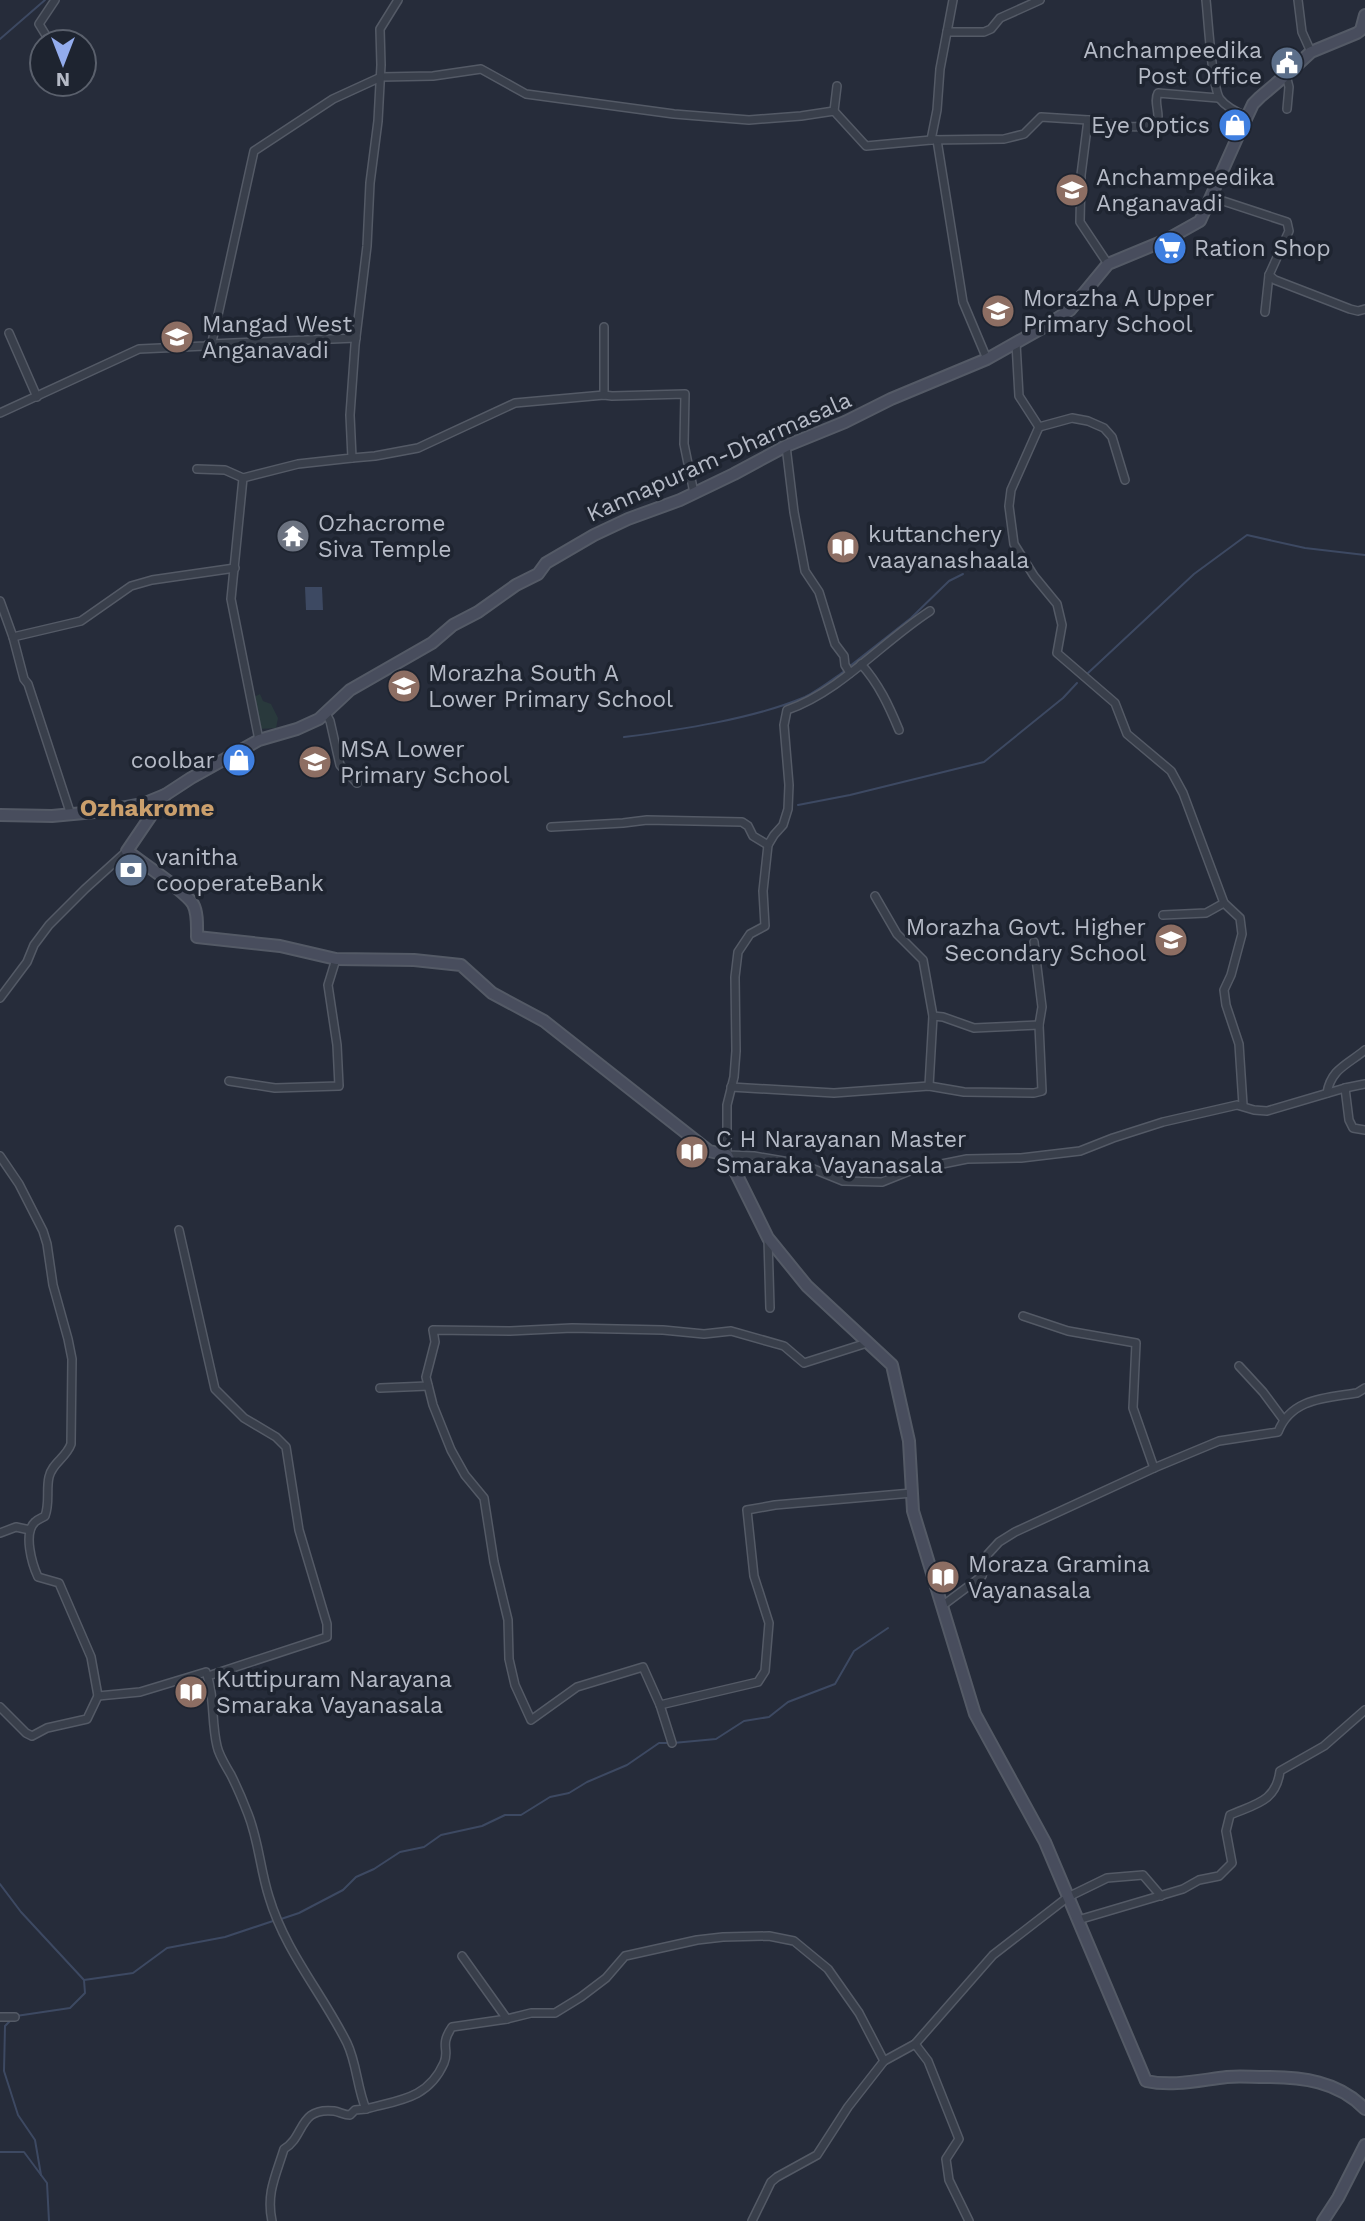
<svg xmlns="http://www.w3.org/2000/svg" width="1365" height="2221" viewBox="0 0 1365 2221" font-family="'Work Sans',sans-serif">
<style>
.green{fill:#29393c}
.water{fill:#3d4962}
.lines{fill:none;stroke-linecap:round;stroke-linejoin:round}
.stream{stroke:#3d4962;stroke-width:2}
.minor-casing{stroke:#545a66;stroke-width:10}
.secondary-casing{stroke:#545a66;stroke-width:14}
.minor{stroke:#393f4b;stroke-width:7}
.secondary{stroke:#484d5d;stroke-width:10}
.labels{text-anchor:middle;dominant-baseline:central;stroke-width:7;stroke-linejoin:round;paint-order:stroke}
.poi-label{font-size:23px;fill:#b5bac6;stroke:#1e2430;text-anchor:start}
.street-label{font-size:23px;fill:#b5bac6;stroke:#1e2430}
.neighbourhood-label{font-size:24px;font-weight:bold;fill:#ca9f6c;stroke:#1e2430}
</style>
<rect width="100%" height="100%" fill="#262c3a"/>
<path class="green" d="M260 694 263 701 271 704 278 718 276 728 259 729 254 697Z"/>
<path class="water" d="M322 587 323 610H306L305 587Z"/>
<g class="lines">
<g class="stream">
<path d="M0 39 45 0"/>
<path d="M850 666 911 618 949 581 963 574"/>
<path d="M1088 673 1194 574 1247 535 1305 548 1365 555"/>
<path d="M624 737C679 730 753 719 805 697 819 690 833 679 846 670"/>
<path d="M798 805 850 795 984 762 1063 698 1077 683"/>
<path d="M673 1743 716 1739 744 1721 769 1717 788 1702 835 1684 854 1651 888 1628"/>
<path d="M0 1884 21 1912 84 1980 85 1993 70 2008 16 2016"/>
<path d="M281 1919 299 1913 343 1890 356 1877 374 1869 400 1852 424 1847 441 1835 482 1826 505 1815H521L550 1797 569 1793 587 1782 627 1765 659 1743H668"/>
<path d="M84 1980 133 1973 167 1948 225 1937 276 1920"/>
<path d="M12 2019 5 2026 4 2071 18 2115 35 2140 41 2175"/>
<path d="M0 2152H24L47 2183 49 2221"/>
</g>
<defs>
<g id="minor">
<path d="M1206 0C1208 18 1212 88 1220 99 1226 107 1238 113 1248 117"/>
<path d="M1298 0 1302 32 1311 52"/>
<path d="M947 32 953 0"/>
<path d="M50 42 39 24 55 0"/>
<path d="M1286 75 1289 87 1287 109"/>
<path d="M834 111 837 86"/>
<path d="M931 140 937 110 940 69 947 32H984L991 29 1000 18 1040 0"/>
<path d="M937 140 963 302 987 359"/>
<path d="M1211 197 1287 222 1289 231 1269 275 1275 280 1350 309 1358 311 1365 309"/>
<path d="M1108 264 1080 222 1081 175 1088 120C1110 125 1135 130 1157 124 1161 114 1153 102 1158 93L1218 98"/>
<path d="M1265 312 1269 275"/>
<path d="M604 327V395"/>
<path d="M9 333 37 397"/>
<path d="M1016 343 1019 396 1039 427 1011 490 1009 506 1014 544 1034 576 1057 604 1062 625 1057 653 1115 703 1127 734 1171 771 1183 793 1224 903 1240 918 1242 934 1231 975 1224 990 1226 1005 1239 1044 1243 1105"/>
<path d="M210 344 356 338"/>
<path d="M0 413 139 349 205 346 212 342 254 151 333 99 381 77 433 76 481 69 526 94 674 114 749 120 801 116 834 111 866 146 931 140 1004 139 1024 134 1041 117 1088 120"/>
<path d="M1039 427 1072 418 1088 421 1104 428 1112 437 1125 480"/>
<path d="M786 446 794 512 805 571 819 592 835 644 844 656 845 665 850 673"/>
<path d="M352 458 375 456 418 448 515 403 604 395 612 396 685 394 684 444 694 493"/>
<path d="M197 469 225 470 243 478"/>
<path d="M0 601 13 637 24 679 28 684 71 815"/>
<path d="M930 611C882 642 841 691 787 710L784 725 789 785 788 809 783 825 774 835 768 845 763 891 765 926 750 934 738 952 735 977 736 1051 734 1077 727 1105V1155L754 1156 801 1164 843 1181 882 1182 912 1170 967 1159 1021 1158 1080 1151 1113 1138 1163 1122 1237 1105 1254 1110 1267 1111 1345 1088 1365 1084"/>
<path d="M13 637 81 621 131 586 152 580 235 568"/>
<path d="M861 664C879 684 889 706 899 730"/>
<path d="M325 712 330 721 340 765 357 783"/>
<path d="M259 740 231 599 243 478 298 464 352 458 350 415 355 345 367 246 370 183 378 121 381 65 380 29 398 0"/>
<path d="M551 827 623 823 647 820 742 822 748 826 753 836 768 845"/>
<path d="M875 896 897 934 923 960 933 1016 929 1086"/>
<path d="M1163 915 1206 913 1224 903"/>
<path d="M0 998 27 962 34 945 49 925 85 889 127 851"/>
<path d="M933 1016 943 1017 974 1028 1039 1025"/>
<path d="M229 1081 275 1088 339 1086 337 1045 328 985 336 959"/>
<path d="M731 1087 834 1093 929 1086 964 1092 1034 1093 1042 1091 1039 1025 1042 1007 1034 942"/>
<path d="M1345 1088 1349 1120 1353 1128 1365 1130"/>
<path d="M1327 1093C1331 1069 1347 1065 1365 1050"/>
<path d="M0 1156 19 1184 43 1231 47 1244 53 1285 68 1339 72 1359 71 1444C66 1458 52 1463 49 1477 46 1490 50 1503 45 1516 42 1518 38 1519 35 1522 23 1533 32 1564 38 1577L59 1583 91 1657 98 1696 140 1692 206 1672C215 1696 211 1721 217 1746 219 1756 226 1766 231 1775 237 1787 243 1801 248 1814 259 1842 260 1869 269 1897 285 1951 322 1993 347 2043 357 2064 357 2088 366 2109 399 2100 428 2099 444 2063 450 2049 439 2046 452 2027L507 2019 531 2013H555L581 1997 606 1978 625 1956 697 1940 723 1937 769 1936 794 1941 828 1969 859 2013 884 2061 915 2044 928 2061 959 2139 946 2159 949 2180 969 2221"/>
<path d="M179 1230 215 1389 244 1418 276 1437 286 1447 299 1530 327 1624V1637L208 1676"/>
<path d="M768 1239 770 1308"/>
<path d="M1023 1316 1068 1331 1136 1343 1133 1408 1154 1468"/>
<path d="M1239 1366 1263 1392 1283 1419"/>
<path d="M380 1388 428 1386"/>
<path d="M0 1533 16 1527 30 1530"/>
<path d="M942 1606 982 1576 988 1554 999 1542 1015 1532 1154 1468 1219 1441 1278 1432C1291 1398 1326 1398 1357 1393L1365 1388"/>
<path d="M660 1705 758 1682 765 1671 769 1623 754 1576 747 1510 775 1505 912 1493"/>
<path d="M0 1707 26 1733 32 1736 47 1728 87 1719 98 1696"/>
<path d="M672 1743 660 1705 643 1667 577 1687 531 1720 515 1685 509 1659 508 1620 494 1562 484 1498 465 1475 451 1450 433 1405 426 1377 435 1342 433 1330 510 1331 572 1328 663 1330 704 1334 731 1331 784 1346 804 1363 867 1343"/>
<path d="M1078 1920 1183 1889 1199 1880 1219 1876 1232 1863 1226 1831 1230 1815C1255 1804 1276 1802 1280 1771L1324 1746 1365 1710"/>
<path d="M462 1956 507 2019"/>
<path d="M0 2017H15"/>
<path d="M915 2044 993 1955 1068 1897 1107 1878 1143 1875 1161 1896"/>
<path d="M272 2221C266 2193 276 2175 284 2149 305 2137 298 2107 334 2111 340 2112 344 2115 350 2115L355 2110 366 2109"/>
<path d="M752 2221 771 2182 777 2177 817 2155 848 2107 884 2061"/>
</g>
<g id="secondary">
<path d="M165 795 127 851C141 862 185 891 193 904 198 913 197 927 197 937L280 946 336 959 414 960 461 965 492 993 544 1021 709 1151 727 1155 768 1238 807 1286 892 1365 909 1441 913 1511 975 1714 1045 1842 1146 2081C1173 2087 1200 2080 1227 2077 1239 2076 1252 2077 1265 2077 1302 2077 1338 2081 1365 2109"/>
<path d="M0 815 52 816 105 811 143 804 165 795 191 778 259 740 297 729 319 719 350 690 432 643 453 625 478 612 516 585 538 574 546 563 594 535 628 519 680 500 734 474 786 446 845 422 891 399 987 359 1044 327 1070 310 1108 264 1166 240 1200 221 1238 136 1253 104 1260 97 1286 75 1311 52 1357 33 1361 30 1365 15"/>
<path d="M1323 2221 1338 2198 1365 2145"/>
</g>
</defs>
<use href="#minor" class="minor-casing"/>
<use href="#secondary" class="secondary-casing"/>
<use href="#minor" class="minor"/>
<use href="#secondary" class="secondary"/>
</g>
<defs>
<symbol id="civic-disc" viewBox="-11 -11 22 22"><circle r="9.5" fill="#5c6f8a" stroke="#1e2430"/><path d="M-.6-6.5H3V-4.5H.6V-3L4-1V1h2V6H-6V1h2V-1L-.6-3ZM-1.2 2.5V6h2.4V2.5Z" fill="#fff"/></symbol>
<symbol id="shop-disc" viewBox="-11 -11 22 22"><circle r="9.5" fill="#3f7fe0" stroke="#1e2430"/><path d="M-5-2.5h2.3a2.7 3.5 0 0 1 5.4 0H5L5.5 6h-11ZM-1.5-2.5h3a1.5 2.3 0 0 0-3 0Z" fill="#fff"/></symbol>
<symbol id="school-disc" viewBox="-11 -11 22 22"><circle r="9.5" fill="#8d6e63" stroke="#1e2430"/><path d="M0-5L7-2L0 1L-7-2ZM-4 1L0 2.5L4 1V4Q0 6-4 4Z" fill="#fff"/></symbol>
<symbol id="supermarket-disc" viewBox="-11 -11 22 22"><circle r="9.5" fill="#3f7fe0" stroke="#1e2430"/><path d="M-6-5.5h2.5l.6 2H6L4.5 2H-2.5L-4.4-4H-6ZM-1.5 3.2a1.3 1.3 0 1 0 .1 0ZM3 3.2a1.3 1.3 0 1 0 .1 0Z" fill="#fff"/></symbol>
<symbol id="temple-disc" viewBox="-11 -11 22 22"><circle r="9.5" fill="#6b7280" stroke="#1e2430"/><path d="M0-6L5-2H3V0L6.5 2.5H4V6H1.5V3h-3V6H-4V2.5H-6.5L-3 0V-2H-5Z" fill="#fff"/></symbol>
<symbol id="library-disc" viewBox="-11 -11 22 22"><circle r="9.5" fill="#8d6e63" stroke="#1e2430"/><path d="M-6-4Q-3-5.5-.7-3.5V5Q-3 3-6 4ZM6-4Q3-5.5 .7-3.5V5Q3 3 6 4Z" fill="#fff"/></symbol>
<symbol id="bank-disc" viewBox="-11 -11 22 22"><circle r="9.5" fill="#5c6f8a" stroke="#1e2430"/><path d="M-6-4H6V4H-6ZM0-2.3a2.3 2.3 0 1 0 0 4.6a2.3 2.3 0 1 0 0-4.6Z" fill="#fff"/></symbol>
</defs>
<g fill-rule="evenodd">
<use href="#civic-disc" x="1268" y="44" width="38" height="38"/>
<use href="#shop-disc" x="1216" y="106" width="38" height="38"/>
<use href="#school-disc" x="1053" y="171" width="38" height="38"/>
<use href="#supermarket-disc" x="1151" y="229" width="38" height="38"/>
<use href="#school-disc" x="979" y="292" width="38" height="38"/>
<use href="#school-disc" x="158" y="318" width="38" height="38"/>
<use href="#temple-disc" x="274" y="517" width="38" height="38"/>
<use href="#library-disc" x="824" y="528" width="38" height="38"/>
<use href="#school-disc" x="385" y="667" width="38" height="38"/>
<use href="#shop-disc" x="220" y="741" width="38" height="38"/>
<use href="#school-disc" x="296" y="743" width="38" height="38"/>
<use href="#bank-disc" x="112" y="851" width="38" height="38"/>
<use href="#school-disc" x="1152" y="921" width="38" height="38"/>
<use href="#library-disc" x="673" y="1133" width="38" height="38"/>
<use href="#library-disc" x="924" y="1558" width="38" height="38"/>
<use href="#library-disc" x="172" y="1673" width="38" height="38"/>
</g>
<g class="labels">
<g class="poi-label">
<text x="1262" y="50" text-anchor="end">Anchampeedika<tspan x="1262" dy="26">Post Office</tspan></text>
<text x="1210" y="125" text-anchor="end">Eye Optics</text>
<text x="1096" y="177">Anchampeedika<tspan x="1096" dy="26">Anganavadi</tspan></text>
<text x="1194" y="248">Ration Shop</text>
<text x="1023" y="298">Morazha A Upper<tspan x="1023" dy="26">Primary School</tspan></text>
<text x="202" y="324">Mangad West<tspan x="202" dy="26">Anganavadi</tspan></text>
<text x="318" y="523">Ozhacrome<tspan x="318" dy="26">Siva Temple</tspan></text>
<text x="868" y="534">kuttanchery<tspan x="868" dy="26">vaayanashaala</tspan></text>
<text x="428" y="673">Morazha South A<tspan x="428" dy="26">Lower Primary School</tspan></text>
<text x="340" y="749">MSA Lower<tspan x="340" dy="26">Primary School</tspan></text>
<text x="215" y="760" text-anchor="end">coolbar</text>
<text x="156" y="857">vanitha<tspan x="156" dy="26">cooperateBank</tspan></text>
<text x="1146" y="927" text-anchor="end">Morazha Govt. Higher<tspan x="1146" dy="26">Secondary School</tspan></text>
<text x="716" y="1139">C H Narayanan Master<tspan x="716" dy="26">Smaraka Vayanasala</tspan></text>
<text x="968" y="1564">Moraza Gramina<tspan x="968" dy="26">Vayanasala</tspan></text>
<text x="216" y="1679">Kuttipuram Narayana<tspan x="216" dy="26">Smaraka Vayanasala</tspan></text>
</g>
<g class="street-label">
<text transform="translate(719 457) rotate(-24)">Kannapuram-Dharmasala</text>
</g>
<g class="neighbourhood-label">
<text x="147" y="808">Ozhakrome</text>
</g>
</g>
<g transform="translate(63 63) rotate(180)"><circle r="33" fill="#1e2430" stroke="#5a606c" stroke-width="2"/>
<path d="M0-5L12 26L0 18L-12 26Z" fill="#93aced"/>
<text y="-10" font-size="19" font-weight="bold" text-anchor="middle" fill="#b5bac6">N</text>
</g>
</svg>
